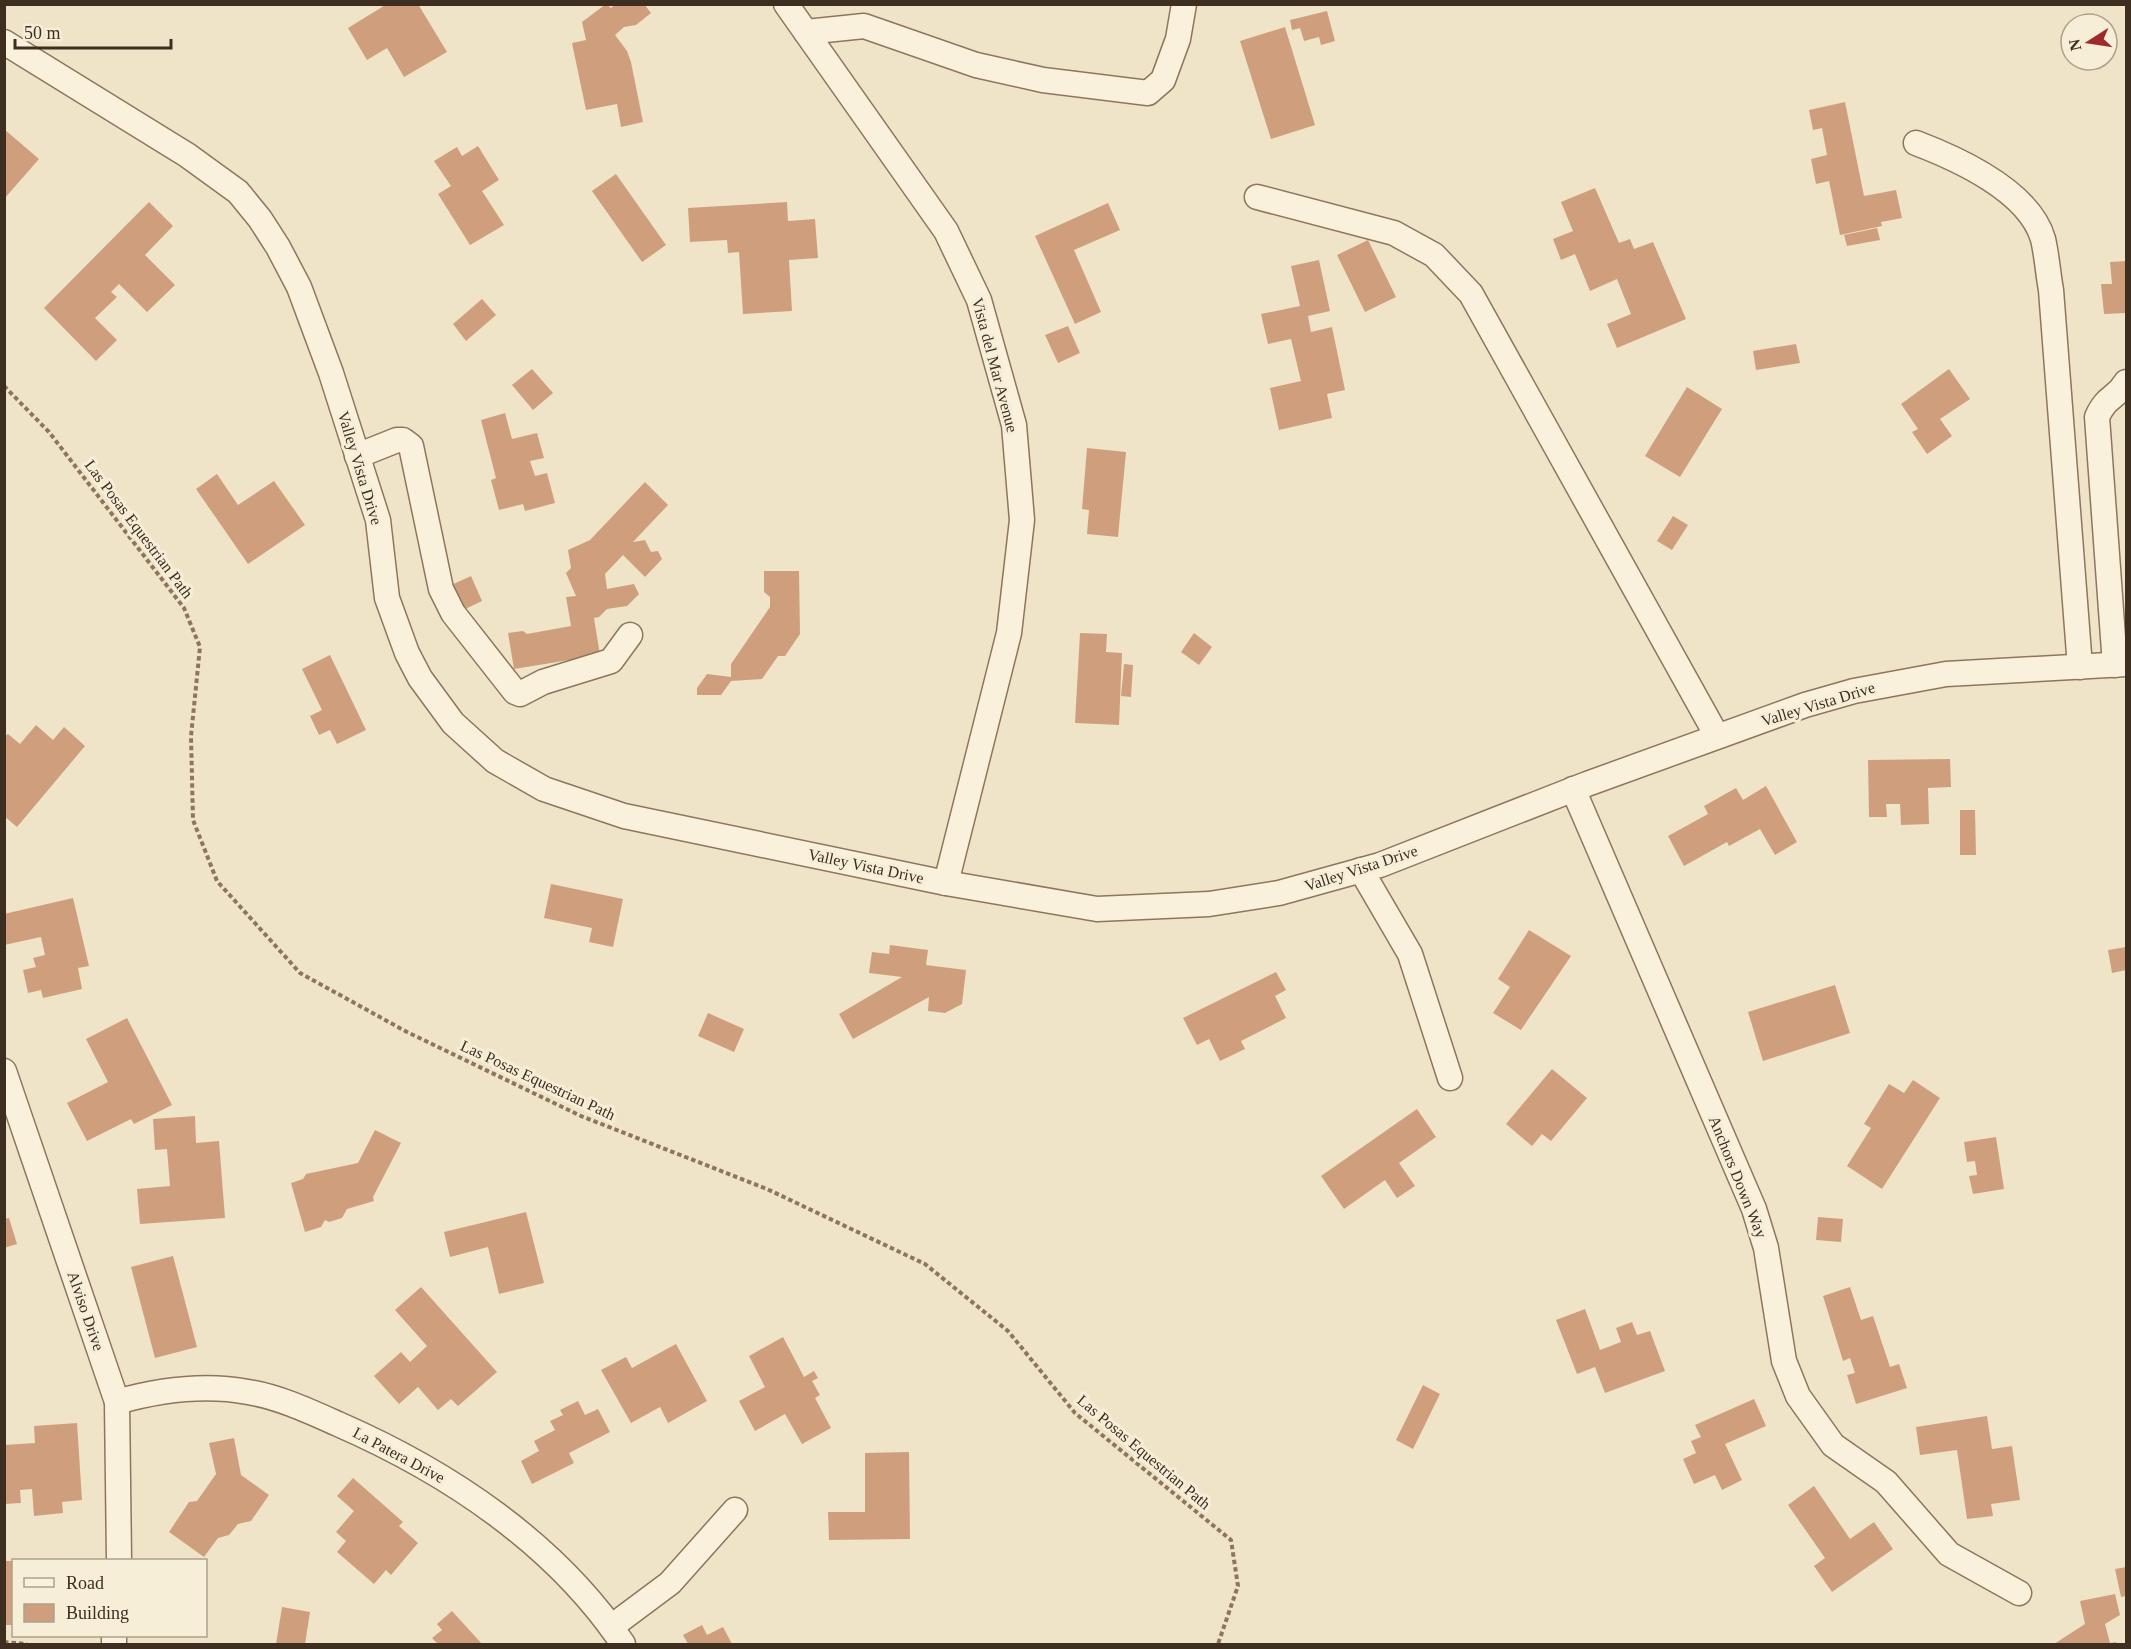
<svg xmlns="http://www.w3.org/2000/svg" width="2131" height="1649" viewBox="0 0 2131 1649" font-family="Georgia,serif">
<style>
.building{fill:#cf9f7d}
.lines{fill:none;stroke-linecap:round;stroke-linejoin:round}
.minor-casing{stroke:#8d765c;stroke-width:27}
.path{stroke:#8d765c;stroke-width:4;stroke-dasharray:4.5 3;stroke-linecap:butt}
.minor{stroke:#faf1dc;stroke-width:24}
.labels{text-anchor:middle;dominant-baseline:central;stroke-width:6;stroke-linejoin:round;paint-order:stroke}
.street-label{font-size:16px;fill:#3d2e20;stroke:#f7eed8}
</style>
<rect width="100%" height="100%" fill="#f0e4c8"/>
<g class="building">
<path d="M387 4H418L447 52 404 77 387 48 367 60 348 28Z"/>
<path d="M606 4 611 8 616 4H644L651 13 636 25 624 27 615 35 627 51 631 62 643 122 621 127 617 104 586 110 572 43 586 40 582 22Z"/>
<path d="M1327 11 1335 41 1321 45 1319 37 1304 41 1300 28 1292 30 1290 20Z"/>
<path d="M1285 27 1315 125 1271 139 1240 41Z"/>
<path d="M1845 102 1864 196 1896 190 1902 218 1881 222 1882 226 1840 235 1829 181 1816 184 1811 159 1827 155 1822 128 1813 130 1809 110Z"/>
<path d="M4 129 39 159 4 199Z"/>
<path d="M478 146 499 180 482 191 504 225 470 245 438 194 451 186 434 161 457 147 462 156Z"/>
<path d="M616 174 666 245 642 262 592 191Z"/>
<path d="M1595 188 1619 243 1630 239 1634 249 1653 242 1686 319 1617 348 1607 324 1631 314 1617 279 1590 291 1575 254 1561 260 1553 239 1573 231 1561 202Z"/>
<path d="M149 202 173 226 145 255 175 285 147 312 119 284 111 292 117 297 95 318 117 340 96 361 44 308Z"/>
<path d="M787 202 788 221 815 219 818 258 789 260 792 311 743 314 739 252 728 253 727 240 690 242 688 208Z"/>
<path d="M1108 203 1120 230 1074 250 1101 312 1075 324 1035 236Z"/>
<path d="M1877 228 1880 240 1847 246 1844 235Z"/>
<path d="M1368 240 1396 297 1365 312 1337 255Z"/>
<path d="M1319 260 1330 311 1308 316 1311 332 1332 327 1345 390 1327 394 1332 418 1279 430 1270 388 1301 381 1291 339 1268 344 1261 314 1300 306 1291 266Z"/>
<path d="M2126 261V313L2104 314 2101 284H2112L2110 262Z"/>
<path d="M482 299 496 315 466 341 453 324Z"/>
<path d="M1068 326 1080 353 1058 363 1045 335Z"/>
<path d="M1796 344 1800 363 1756 370 1753 351Z"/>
<path d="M532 369 553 393 533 410 512 385Z"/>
<path d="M1949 369 1970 399 1940 419 1952 436 1927 454 1912 432 1918 429 1901 404Z"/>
<path d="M1687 387 1722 409 1680 477 1645 456Z"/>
<path d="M505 413 512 439 537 433 544 458 530 461 535 476 547 473 555 503 525 511 523 504 499 510 491 480 496 478 481 420Z"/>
<path d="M1087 448 1126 452 1118 537 1087 534 1089 510 1082 509Z"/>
<path d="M217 474 238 505 274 481 305 525 248 564 196 489Z"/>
<path d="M645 482 668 505 633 542 645 540 651 552 658 551 662 559 645 577 623 555 605 574 607 589 634 584 639 594 627 606 607 609 599 617 594 618 600 655 514 669 508 633 523 631 527 634 571 626 566 597 576 596 566 573 571 568 568 550 590 540Z"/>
<path d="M1673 516 1688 525 1672 550 1657 541Z"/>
<path d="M764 571H799L800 634 785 656H778L762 679 731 681 721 695H697V688L707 674 731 677V664L770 607V597L764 592Z"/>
<path d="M471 576 482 601 459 612 447 587Z"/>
<path d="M1080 633 1107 634 1106 652 1122 653 1119 725 1075 723Z"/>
<path d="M1194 633 1212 647 1199 665 1181 652Z"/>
<path d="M330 655 366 730 337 744 330 730 319 735 310 716 322 710 302 669Z"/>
<path d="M1124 664 1133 665 1131 697 1121 696Z"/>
<path d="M36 725 53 740 64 727 85 746 17 827 4 816V737L8 734 20 744Z"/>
<path d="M1950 759 1951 787 1928 788 1929 824 1901 825 1900 804H1886L1887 817H1869L1868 760Z"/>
<path d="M1766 786 1797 842 1775 855 1760 829 1729 846 1727 842 1684 866 1668 836 1708 814 1704 806 1736 788 1743 800Z"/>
<path d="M1960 810H1975L1976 855H1960Z"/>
<path d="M551 884 623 899 613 947 589 942 592 928 544 918Z"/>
<path d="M73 898 89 966 78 968 82 989 43 998 41 990 28 993 23 970 36 967 33 958 45 955 41 937 4 945V914Z"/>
<path d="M1529 930 1571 956 1521 1030 1493 1013 1510 987 1498 979Z"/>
<path d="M890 945 928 950 926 965 966 970 962 1004 945 1013 928 1011 929 997 853 1039 839 1014 902 977 869 973 872 952 889 954Z"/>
<path d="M2126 947V970L2112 973 2108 950Z"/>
<path d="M1276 972 1286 990 1275 996 1286 1018 1241 1041 1245 1049 1220 1061 1209 1039 1197 1045 1183 1018Z"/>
<path d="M1835 985 1850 1033 1763 1061 1748 1012Z"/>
<path d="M708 1013 744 1029 734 1052 698 1036Z"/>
<path d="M127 1018 172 1105 134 1124 131 1119 87 1141 67 1103 108 1082 86 1039Z"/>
<path d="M1552 1069 1587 1098 1551 1141 1542 1134 1532 1146 1506 1124Z"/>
<path d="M1913 1080 1940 1098 1882 1189 1847 1166 1871 1128 1864 1124 1889 1084 1904 1093Z"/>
<path d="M1417 1109 1436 1137 1399 1163 1415 1186 1397 1198 1385 1180 1344 1209 1321 1176Z"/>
<path d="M195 1116 196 1143 219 1141 225 1218 140 1224 137 1189 170 1186 167 1149 155 1150 153 1119Z"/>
<path d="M375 1130 401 1143 373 1197 374 1201 347 1209 342 1218 329 1222 325 1220 321 1227 305 1232 291 1183 303 1179 306 1174 358 1163Z"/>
<path d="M1996 1137 2004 1189 1973 1194 1969 1176 1977 1175 1975 1161 1967 1162 1964 1142Z"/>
<path d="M526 1212 544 1283 499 1294 488 1247 450 1257 444 1232Z"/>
<path d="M1818 1217 1843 1219 1841 1242 1816 1240Z"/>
<path d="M9 1218 17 1244 4 1248V1219Z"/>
<path d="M173 1256 197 1347 155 1358 131 1267Z"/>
<path d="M421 1287 497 1372 458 1406 451 1399 438 1410 418 1387 399 1404 374 1376 401 1352 410 1362 427 1346 395 1310Z"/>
<path d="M1850 1287 1861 1320 1873 1316 1890 1367 1899 1364 1907 1388 1856 1404 1847 1375 1855 1373 1850 1358 1843 1361 1823 1296Z"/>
<path d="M1585 1309 1600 1350 1621 1342 1616 1328 1632 1322 1637 1335 1650 1331 1665 1371 1605 1393 1595 1367 1577 1374 1556 1320Z"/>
<path d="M783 1337 804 1377 814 1371 818 1378 812 1381 820 1395 815 1398 831 1428 802 1444 785 1414 755 1431 739 1401 765 1387 749 1356Z"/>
<path d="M676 1344 707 1401 668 1423 660 1407 631 1423 601 1370 626 1357 632 1368Z"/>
<path d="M1423 1385 1440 1394 1413 1449 1396 1440Z"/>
<path d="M1754 1399 1766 1426 1725 1444 1742 1480 1722 1490 1715 1475 1694 1484 1683 1459 1696 1453 1691 1441 1701 1437 1695 1425Z"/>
<path d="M578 1401 585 1415 598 1409 610 1432 569 1453 574 1463 532 1484 521 1461 539 1451 534 1441 555 1430 550 1421 563 1415 560 1410Z"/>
<path d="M1987 1416 1992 1449 2012 1446 2020 1500 1991 1504 1993 1516 1967 1519 1957 1450 1920 1455 1916 1427Z"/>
<path d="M77 1423 82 1500 62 1502 63 1513 34 1516 32 1489 20 1490 21 1503 4 1504V1445L35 1443 34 1426Z"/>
<path d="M234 1438 241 1475 269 1495 251 1521 238 1524 229 1535 218 1538 204 1557 169 1532 189 1502 197 1501 216 1474 209 1443Z"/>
<path d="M909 1452 910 1539 829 1540 828 1512H865V1453Z"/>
<path d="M353 1478 403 1522 399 1526 418 1543 391 1575 386 1570 374 1584 337 1552 346 1541 336 1532 354 1511 337 1496Z"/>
<path d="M1814 1486 1850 1539 1874 1522 1893 1549 1832 1592 1814 1566 1825 1558 1788 1505Z"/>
<rect x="4" y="1561" width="10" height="64"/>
<path d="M2126 1567V1596L2121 1597 2115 1569Z"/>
<path d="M2115 1594 2120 1615 2105 1624 2110 1643 2116 1642 2118 1644H2054L2085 1624 2080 1601Z"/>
<path d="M282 1607 310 1612 305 1644H276Z"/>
<path d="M452 1611 482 1644H438L432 1638 442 1630 437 1624Z"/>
<path d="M702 1625 707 1635 723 1627 732 1644H688L683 1635Z"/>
</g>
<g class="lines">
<defs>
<g id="minor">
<path d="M786 4 946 231 979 300 1014 425 1022 520 1009 633 946 883"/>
<path d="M806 32 864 26 976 65 1043 80 1148 93 1163 80 1178 39 1184 4"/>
<path d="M4 42 187 155 238 192 260 219 278 247 299 287 331 373 378 520 387 598 407 653 420 678 453 723 495 761 544 789 624 816 946 883 1097 909 1209 904 1279 893 1380 865 1587 784 1805 705 1854 691 1946 674 2126 664"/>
<path d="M1916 143C1958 159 2029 191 2043 239 2047 256 2048 274 2051 290L2080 667"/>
<path d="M1257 197 1394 233 1434 255 1471 294 1717 736"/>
<path d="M357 456 397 440H403L411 446 441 589 453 613 515 692 520 694 543 682 611 661 630 635"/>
<path d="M2115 665 2097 417C2107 395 2116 399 2126 382"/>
<path d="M1573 789 1754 1209 1766 1248 1784 1361 1798 1396 1833 1445 1886 1482 1949 1554 2019 1593"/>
<path d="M1361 870 1410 954 1450 1078"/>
<path d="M4 1071 117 1402 119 1560"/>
<path d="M117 1402C159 1390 204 1384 248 1392 279 1397 309 1411 338 1424 448 1472 555 1543 623 1644"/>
<path d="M611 1627 670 1583 735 1510"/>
<path d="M114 1644V1636"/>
</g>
</defs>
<use href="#minor" class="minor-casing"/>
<g class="path">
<path d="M4 386 49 432 184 608 200 647 191 736 193 820 217 881 300 973 407 1032 581 1116 767 1189 925 1264 1008 1331 1075 1413 1231 1540 1238 1586 1218 1644"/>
<path d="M4 1642 27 1644"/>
</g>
<use href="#minor" class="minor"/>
</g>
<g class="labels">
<g class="street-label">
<text transform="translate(995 365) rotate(75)">Vista del Mar Avenue</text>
<text transform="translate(360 468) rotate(73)">Valley Vista Drive</text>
<text transform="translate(139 529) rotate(53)">Las Posas Equestrian Path</text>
<text transform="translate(1818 704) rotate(-17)">Valley Vista Drive</text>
<text transform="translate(866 866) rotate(12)">Valley Vista Drive</text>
<text transform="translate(1361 868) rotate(-18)">Valley Vista Drive</text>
<text transform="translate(538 1080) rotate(25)">Las Posas Equestrian Path</text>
<text transform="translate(1738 1177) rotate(68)">Anchors Down Way</text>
<text transform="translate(86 1311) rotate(71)">Alviso Drive</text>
<text transform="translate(1144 1452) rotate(40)">Las Posas Equestrian Path</text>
<text transform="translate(399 1455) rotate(28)">La Patera Drive</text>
</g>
</g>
<rect width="2131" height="1649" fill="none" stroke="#3d2e20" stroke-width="12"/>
<rect x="12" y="1559" width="195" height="78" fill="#f7eed8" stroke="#ada18e" stroke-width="1.5"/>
<rect x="24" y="1578" width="30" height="9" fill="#faf1dc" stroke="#ada18e" stroke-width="1.5"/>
<text x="66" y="1589" font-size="18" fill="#3d2e20">Road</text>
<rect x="24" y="1604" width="30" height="18" fill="#cf9f7d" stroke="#ada18e" stroke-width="1.5"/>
<text x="66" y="1619" font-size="18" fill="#3d2e20">Building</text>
<g transform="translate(2089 42) rotate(258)"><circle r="28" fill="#f7eed8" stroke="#ada18e" stroke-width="1.5"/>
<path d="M0-4.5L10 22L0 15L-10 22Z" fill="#9e2a2b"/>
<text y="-9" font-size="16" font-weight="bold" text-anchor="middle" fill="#3d2e20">N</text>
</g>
<path d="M15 39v9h156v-9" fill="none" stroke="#3d2e20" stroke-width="3"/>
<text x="24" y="39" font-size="18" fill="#3d2e20" stroke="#f7eed8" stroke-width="4.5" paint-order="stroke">50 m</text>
</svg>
